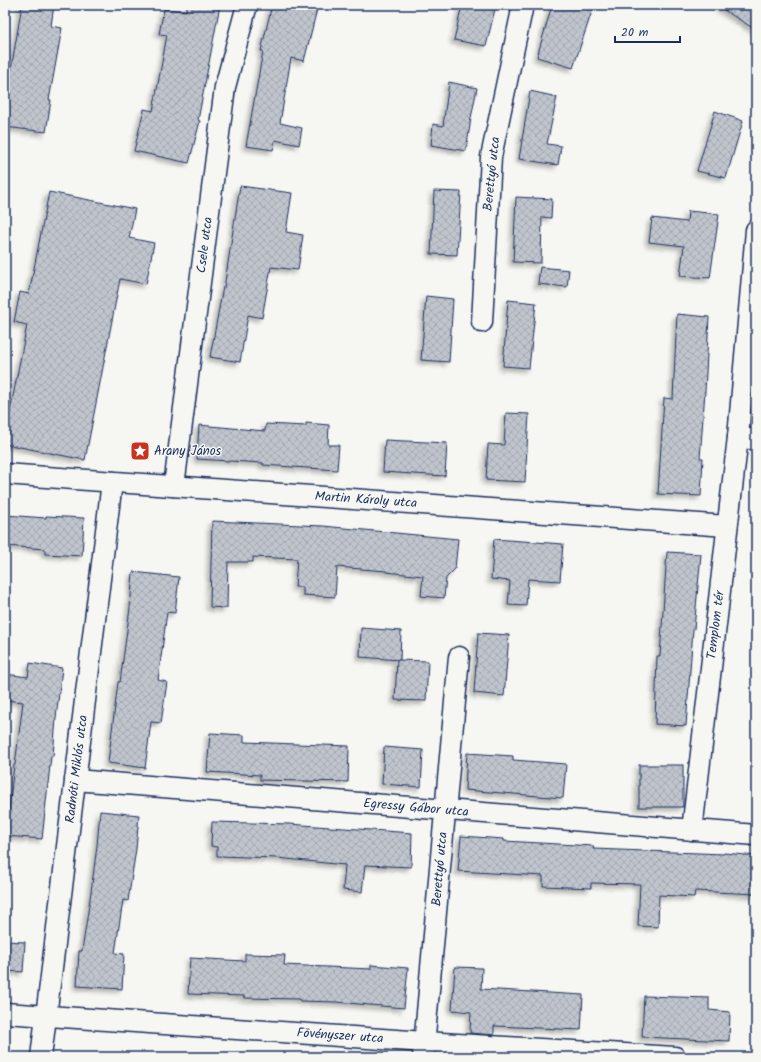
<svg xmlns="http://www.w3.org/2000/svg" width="761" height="1062" viewBox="0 0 761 1062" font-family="Kalam,sans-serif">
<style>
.building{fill:url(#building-cross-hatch);stroke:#1b2f5e;filter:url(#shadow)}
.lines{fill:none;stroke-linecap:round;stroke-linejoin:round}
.street-casing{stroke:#1b2f5e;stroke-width:23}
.street{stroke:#f6f6f2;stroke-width:20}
.labels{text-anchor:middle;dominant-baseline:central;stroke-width:3;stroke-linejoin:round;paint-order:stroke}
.street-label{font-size:13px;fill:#1b2f5e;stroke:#f6f6f2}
.poi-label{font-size:13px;fill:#1b2f5e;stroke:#f6f6f2;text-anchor:start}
</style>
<defs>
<pattern id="building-cross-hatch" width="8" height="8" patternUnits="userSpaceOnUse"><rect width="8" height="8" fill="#c0c4cd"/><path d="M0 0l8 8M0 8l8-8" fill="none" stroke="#a4a9b2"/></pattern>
<filter id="shadow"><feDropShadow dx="-3.5" dy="3.5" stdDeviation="2" flood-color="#0004"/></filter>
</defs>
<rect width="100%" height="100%" fill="#f6f6f2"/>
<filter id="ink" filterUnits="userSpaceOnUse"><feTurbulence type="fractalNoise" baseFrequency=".025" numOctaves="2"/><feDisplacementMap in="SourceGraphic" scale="8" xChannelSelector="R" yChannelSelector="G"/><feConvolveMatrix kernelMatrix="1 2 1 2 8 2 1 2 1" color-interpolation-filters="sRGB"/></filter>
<g filter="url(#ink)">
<g class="building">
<path d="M22 5H54L51 26 62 28 49 100H51L46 132 5 127V93H7Z"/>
<path d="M187 5H220L198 120 200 121 189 163 134 151 144 109 153 111 167 35 159 34 164 9 186 11Z"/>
<path d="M272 5H318L304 61 291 58 280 123 302 128 299 145 275 140 273 150 246 146 263 51H261Z"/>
<path d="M462 5H496L486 46 454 40Z"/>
<path d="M552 5H583L593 8 573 68 537 57Z"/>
<path d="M716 5H756V30Z"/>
<path d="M449 82 477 88 471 118 466 151 431 145 433 124 443 126Z"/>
<path d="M530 91 557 97 547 144 561 146 558 165 519 159Z"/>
<path d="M715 111 743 121 726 178 697 171Z"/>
<path d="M240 186 292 193 286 232 303 235 298 270 271 267 262 318 248 315 240 362 210 357 223 287 224 288Z"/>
<path d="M434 191 461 192 457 255 431 254Z"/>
<path d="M49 192 135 209 129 238 154 243 146 284 120 279 85 460 5 444V437L27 325 14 322 20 292 29 294Z"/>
<path d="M516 197 552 199 551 218 542 217 541 263 513 262Z"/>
<path d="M688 211 719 214 710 278 680 276 684 246 649 242 652 218 687 222Z"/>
<path d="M540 267 569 270 567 287 538 284Z"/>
<path d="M426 296 453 299 449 362 421 360Z"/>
<path d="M508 300 536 303 529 368 503 366Z"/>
<path d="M677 314 709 317 705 391 700 458H703L701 496 658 494 664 398 673 399Z"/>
<path d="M506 413 529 414 525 482 486 480 488 444 504 445Z"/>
<path d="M306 423 329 425 328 445H339L337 470 263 465V463L197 459 199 425 265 431 266 424 306 426Z"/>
<path d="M385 440 447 443 445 476 383 472Z"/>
<path d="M5 515 46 518V516L84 518 82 556 45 554V549L5 546Z"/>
<path d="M212 521 323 526 458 539 455 569 446 578 444 598 421 596 423 576 386 572V571L337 567 335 597 303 595V587H295L297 559 253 557V562H228L227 608 210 607Z"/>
<path d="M494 539 563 544 560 581 528 579 526 606 508 605 510 581 491 579Z"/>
<path d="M667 552 701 554 694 629H693L686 726 655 724 657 656H660Z"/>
<path d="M133 572 179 577 175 613 167 612 158 680 167 682 161 723 151 722 145 768 108 763 118 682H120L130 608Z"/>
<path d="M361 628 401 631 400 660 360 657Z"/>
<path d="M478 633 509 635 504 696 474 693Z"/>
<path d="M397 660 428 661 426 701 395 700Z"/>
<path d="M30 663 62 668 56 718 53 756H51L42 839 6 836 14 765H15L23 702 5 700V674L28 677Z"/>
<path d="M210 733 244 735V742L349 746 348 782 260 780V775L207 772Z"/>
<path d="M384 747 423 750 421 787 382 784Z"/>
<path d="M467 753 513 756V760L566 764 563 798 465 790Z"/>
<rect x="639" y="765" width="44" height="42"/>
<path d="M100 811 139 815 136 849 128 901 123 900 115 953 124 954 122 989 77 986 79 951H82L91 892 97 846Z"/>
<path d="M212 822 289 824 412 833 411 867 365 865 362 892 343 890 345 865 277 858 217 856V847L211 846Z"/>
<path d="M461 836 504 839V841L594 846 593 849 724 854V853L756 856V894L695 891 694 897 659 895 658 927 638 926 640 884 591 883V888L543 886V876L458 871Z"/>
<path d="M5 941 25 942 23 972 5 971Z"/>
<path d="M245 954 285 955 284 965 371 969V965L408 968 404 1008 336 1002 300 1001V999L244 998V996L188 994 190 958 245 961Z"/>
<path d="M455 967 482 968 481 989 583 995 581 1030 496 1026H494V1035L470 1033 471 1012 452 1010Z"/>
<path d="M644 996 709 998V1010L730 1012 729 1041 642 1037Z"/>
</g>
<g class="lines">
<defs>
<g id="street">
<path d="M482 322 491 157 523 5"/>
<path d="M738 437 756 440"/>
<path d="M5 474 727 526"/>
<path d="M174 486 225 87 247 5"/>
<path d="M75 780 756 835"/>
<path d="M692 830 738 437 756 230"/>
<path d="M5 1013 425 1042 675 1057"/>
<path d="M41 1057 112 482"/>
<path d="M423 1057 459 657"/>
</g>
</defs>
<use href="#street" class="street-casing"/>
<use href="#street" class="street"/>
</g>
</g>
<defs>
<symbol id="sight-square" viewBox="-11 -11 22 22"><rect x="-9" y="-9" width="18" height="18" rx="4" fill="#c8321e" stroke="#f6f6f2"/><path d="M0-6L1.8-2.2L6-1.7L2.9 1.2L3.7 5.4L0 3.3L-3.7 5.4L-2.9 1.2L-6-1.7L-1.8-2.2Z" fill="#fff"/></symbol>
</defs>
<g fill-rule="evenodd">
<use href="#sight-square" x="129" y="440" width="22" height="22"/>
</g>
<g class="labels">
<g class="street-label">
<text transform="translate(492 174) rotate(-84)">Berettyó utca</text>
<text transform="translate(205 245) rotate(-83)">Csele utca</text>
<text transform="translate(366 500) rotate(4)">Martin Károly utca</text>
<text transform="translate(716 625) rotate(-83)">Templom tér</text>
<text transform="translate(77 769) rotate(-83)">Radnóti Miklós utca</text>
<text transform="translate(416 808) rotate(5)">Egressy Gábor utca</text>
<text transform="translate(440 869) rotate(-85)">Berettyó utca</text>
<text transform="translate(340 1036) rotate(4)">Fövényszer utca</text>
</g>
<g class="poi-label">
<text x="154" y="451">Arany János</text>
</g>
</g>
<rect width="761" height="1062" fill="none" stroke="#f6f6f2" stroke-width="20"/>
<rect x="10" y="10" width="741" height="1042" fill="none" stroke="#1b2f5e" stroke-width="1.5" filter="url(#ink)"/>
<path d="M615 36v6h65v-6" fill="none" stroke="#1b2f5e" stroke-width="2"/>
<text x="621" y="36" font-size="12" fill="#1b2f5e" stroke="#f6f6f2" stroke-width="3" paint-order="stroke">20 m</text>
</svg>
